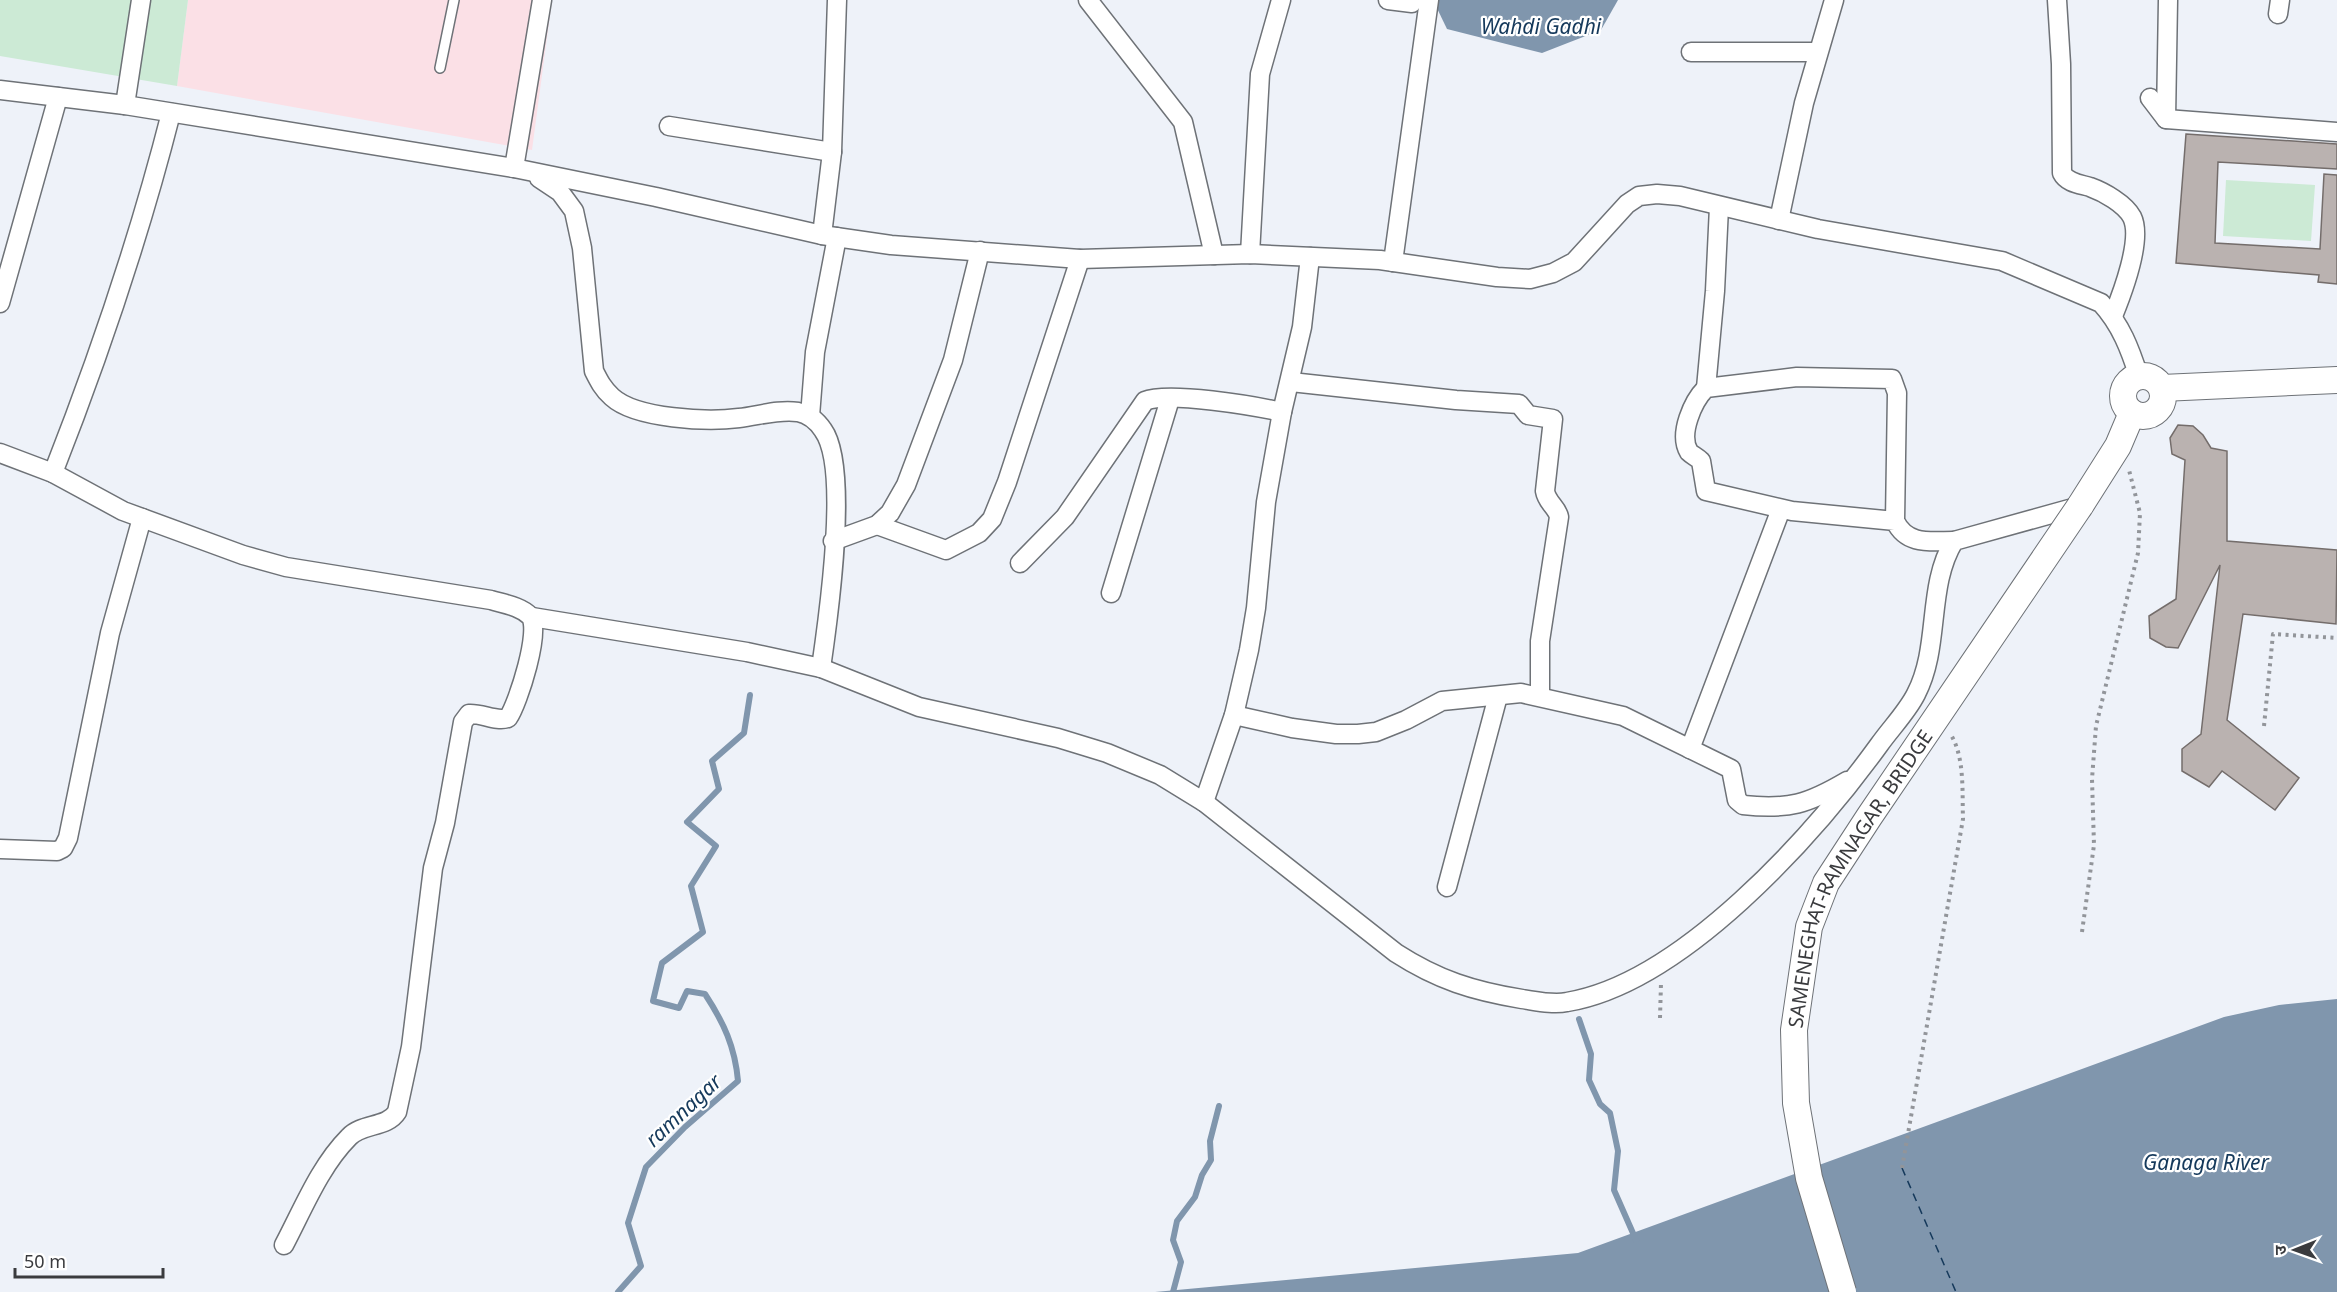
<svg xmlns="http://www.w3.org/2000/svg" width="2337" height="1292" viewBox="0 0 2337 1292" font-family="'Noto Sans','Noto Sans Devanagari',sans-serif">
<style>
.medical{fill:#fbe0e6}
.green{fill:#ccead5}
.water{fill:#8096ad}
.lines{fill:none;stroke-linecap:round;stroke-linejoin:round}
.stream{stroke:#8096ad;stroke-width:6}
.ferry{stroke:#15395b;stroke-width:1.5;stroke-dasharray:8 6;stroke-linecap:butt}
.building{fill:#bab2b0;stroke:#746d6b;stroke-width:1.5}
.service-casing{stroke:#6e7277;stroke-width:12}
.minor-casing{stroke:#6e7277;stroke-width:21}
.secondary-casing{stroke:#6e7277;stroke-width:28}
.path{stroke:#92959a;stroke-width:4;stroke-dasharray:3 4.5;stroke-linecap:butt}
.service{stroke:#fff;stroke-width:9}
.minor{stroke:#fff;stroke-width:18}
.secondary{stroke:#fff;stroke-width:26}
.secondary-bridge-casing{stroke:#6e7277;stroke-width:28;stroke-linecap:butt}
.secondary-bridge{stroke:#fff;stroke-width:26}
.labels{text-anchor:middle;dominant-baseline:central;stroke-width:4.5;stroke-linejoin:round;paint-order:stroke}
.street-label{font-size:20px;fill:#3a3b3e;stroke:#fff}
.water-label{font-size:21px;font-style:italic;fill:#15395b;stroke:#fff}
</style>
<rect width="100%" height="100%" fill="#eef2f9"/>
<path class="medical" d="M188 0H552L532 150 177 86Z"/>
<g class="green">
<path d="M0 0H188L177 86 0 56Z"/>
<path d="M2226 180 2315 185 2311 241 2223 236Z"/>
</g>
<g class="water">
<path d="M1433 0H1618L1601 30 1542 53 1447 29Z"/>
<path d="M2337 999V1292H1155L1578 1253 2224 1017 2279 1005Z"/>
</g>
<g class="lines">
<g class="stream">
<path d="M1579 1019 1591 1054 1589 1080 1600 1104 1610 1113 1618 1151 1614 1190 1636 1240"/>
<path d="M618 1292 641 1266 628 1223 646 1167 685 1127 738 1081C735 1047 724 1023 705 994L687 991 679 1008 653 1001 662 963 703 932 691 886 716 846 687 822 719 789 712 761 744 733 750 695"/>
<path d="M1173 1292 1181 1262 1173 1240 1177 1221 1195 1197 1202 1175 1211 1160 1210 1141 1219 1106"/>
</g>
<path class="ferry" d="M1902 1168 1956 1292"/>
</g>
<g class="building">
<path d="M2186 134 2337 144V169L2218 162 2215 243 2320 249 2324 174 2337 175V284L2318 282 2319 275 2176 263Z"/>
<path d="M2178 425 2193 426 2203 435 2211 448 2227 451V541L2337 550 2336 624 2243 614 2227 720 2299 778 2275 810 2222 771 2209 787 2182 771V749L2201 734 2220 565 2178 648 2166 647 2150 638 2149 616 2176 599 2185 460 2172 454 2170 438Z"/>
</g>
<g class="lines">
<defs>
<path id="service" d="M440 68 454 0"/>
<g id="minor">
<path d="M1088 0 1183 122 1214 255"/>
<path d="M1388 0 1412 3V0"/>
<path d="M2057 0 2061 64 2062 173C2067 183 2080 184 2090 187 2104 192 2125 204 2132 217 2143 239 2122 294 2113 316"/>
<path d="M2278 14 2280 0"/>
<path d="M1691 52H1817"/>
<path d="M0 90 125 105 514 168 656 197 822 235 891 245 1080 259 1250 254 1380 260 1497 277 1530 279 1553 273 1574 262 1627 204 1639 196 1657 194 1680 196 1818 229 2002 261 2101 303C2121 325 2130 349 2139 377"/>
<path d="M2150 98 2166 119 2337 132"/>
<path d="M125 105 141 0"/>
<path d="M2166 119 2168 0"/>
<path d="M669 126 832 152"/>
<path d="M514 168 542 0"/>
<path d="M539 178 560 192 574 211 582 248 594 371C599 381 603 389 612 397 636 419 708 422 739 418 758 416 778 409 798 412 808 414 817 421 823 430 850 467 828 620 821 668"/>
<path d="M1779 220 1804 103 1834 0"/>
<path d="M822 235 832 152 837 0"/>
<path d="M1250 254 1260 74 1281 0"/>
<path d="M1393 262 1429 0"/>
<path d="M0 303 58 97"/>
<path d="M1291 382 1456 400 1519 404 1528 415 1553 419 1545 491C1547 503 1557 507 1559 517L1540 641V696"/>
<path d="M1706 388 1715 291 1719 207"/>
<path d="M810 416 815 352 837 237"/>
<path d="M0 453 53 473 123 511 243 555 286 567 491 600C504 604 520 606 530 616 542 628 518 704 508 718 496 722 482 713 469 714L463 722 445 823 433 868 411 1047 397 1112C387 1128 362 1123 349 1137 320 1166 303 1209 284 1245"/>
<path d="M53 473C99 356 140 235 171 113"/>
<path d="M1895 521 1792 511 1706 491 1701 461C1697 457 1692 455 1689 452 1678 434 1693 401 1706 388L1797 377 1892 379 1897 393 1895 521C1907 546 1931 541 1954 541"/>
<path d="M877 525 946 550 979 533 992 519 1007 482 1080 259"/>
<path d="M833 541 877 525 890 513 906 485 953 360 980 251"/>
<path d="M1020 563 1065 517 1145 401C1168 391 1255 406 1282 412"/>
<path d="M1111 593 1170 399"/>
<path d="M532 617 747 652 821 668 919 707 1058 738 1107 753 1160 775 1204 802 1396 953C1438 980 1473 991 1522 999 1536 1001 1553 1005 1567 1002 1682 983 1813 836 1879 745 1891 728 1907 712 1916 694 1941 646 1926 587 1954 541L2080 506"/>
<path d="M1234 715 1292 728 1336 734H1358L1376 732 1406 720 1442 701 1521 693 1623 716 1731 769 1737 800 1743 805C1789 810 1808 804 1847 781"/>
<path d="M1690 749 1781 509"/>
<path d="M1204 802 1234 715 1249 650 1256 608 1266 502 1282 412 1302 327 1310 257"/>
<path d="M0 849 57 851 63 848 68 838 110 633 142 518"/>
<path d="M1447 887 1498 696"/>
</g>
<g id="secondary">
<circle cx="2143" cy="396" r="20"/>
<path d="M2162 388 2337 380"/>
<path d="M2080 506 2118 446 2132 413"/>
</g>
</defs>
<use href="#service" class="service-casing"/>
<use href="#minor" class="minor-casing"/>
<use href="#secondary" class="secondary-casing"/>
<g class="path">
<path d="M2264 726 2273 634 2337 638"/>
<path d="M2082 932 2094 845 2092 779 2096 726 2138 553 2140 513 2129 470"/>
<path d="M1660 1018 1661 983"/>
<path d="M1902 1168 1963 819C1962 793 1965 758 1951 735"/>
</g>
<use href="#service" class="service"/>
<use href="#minor" class="minor"/>
<use href="#secondary" class="secondary"/>
<defs>
<g id="secondary-bridge">
<path id="s1" d="M1843 1292 1809 1178 1796 1103 1794 1030 1809 927 1826 883 1869 817 2080 506"/>
</g>
</defs>
<use href="#secondary-bridge" class="secondary-bridge-casing"/>
<use href="#secondary-bridge" class="secondary-bridge"/>
</g>
<g class="labels">
<g class="street-label">
<text stroke="none"><textPath href="#s1" startOffset="436">SAMENEGHAT-RAMNAGAR, BRIDGE</textPath></text>
</g>
<g class="water-label">
<text x="1541" y="26">Wahdi Gadhi</text>
<text transform="translate(683 1110) rotate(-43)">ramnagar</text>
<text x="2206" y="1162">Ganaga River</text>
</g>
</g>
<g transform="translate(2295 1250) rotate(269)" stroke="#ffffff" stroke-width="4.5" paint-order="stroke">
<path d="M0-4.5L10 22L0 15L-10 22Z" fill="#3a3b3e"/>
<text y="-9" font-size="16" font-weight="bold" text-anchor="middle" fill="#3a3b3e">उ</text>
</g>
<path d="M15 1268v9h148v-9" fill="none" stroke="#3a3b3e" stroke-width="3"/>
<text x="24" y="1268" font-size="18" fill="#3a3b3e" stroke="#ffffff" stroke-width="4.5" paint-order="stroke">50 m</text>
</svg>
